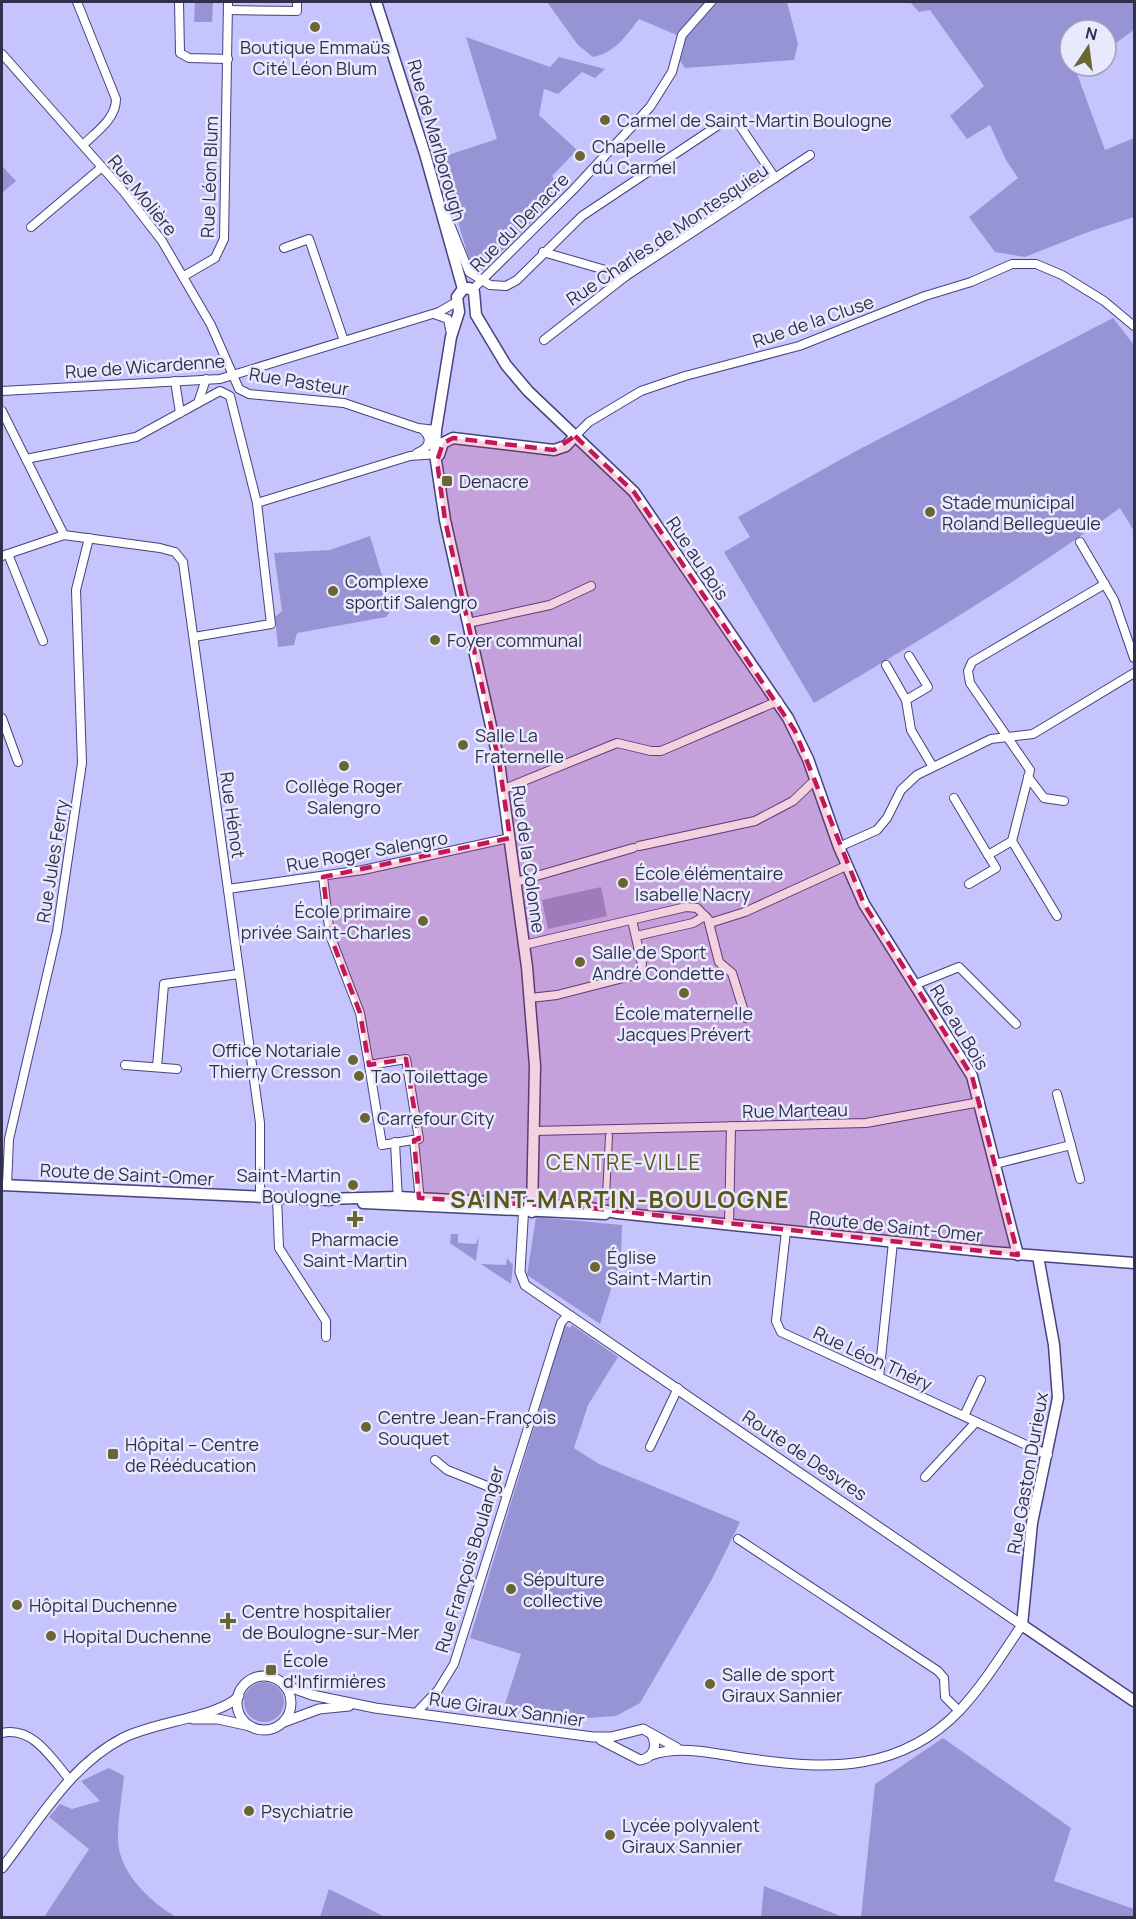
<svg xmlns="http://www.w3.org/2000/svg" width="1136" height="1919" viewBox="0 0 1136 1919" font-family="Manrope,sans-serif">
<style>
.green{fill:#9794d5}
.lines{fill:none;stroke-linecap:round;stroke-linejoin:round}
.pedestrian-casing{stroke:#48427e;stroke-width:8}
.minor-casing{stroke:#48427e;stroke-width:10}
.tertiary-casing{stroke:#48427e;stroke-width:11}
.secondary-casing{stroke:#48427e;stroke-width:13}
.pedestrian{stroke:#fff;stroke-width:6}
.minor{stroke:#fff;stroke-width:8}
.tertiary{stroke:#fff;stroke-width:9}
.secondary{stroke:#fff;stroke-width:10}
.marked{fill:#c2185b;fill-opacity:0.2;stroke:#c2185b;stroke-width:4.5;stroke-dasharray:12 8;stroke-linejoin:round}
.poi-dot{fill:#696633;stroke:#e9e9fe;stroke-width:2}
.labels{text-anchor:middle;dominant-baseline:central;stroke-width:5;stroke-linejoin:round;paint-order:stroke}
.poi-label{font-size:18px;fill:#31304c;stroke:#e9e9fe;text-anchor:start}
.street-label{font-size:18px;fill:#31304c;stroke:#e9e9fe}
.quarter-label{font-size:21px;letter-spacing:1.5px;fill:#5b571b;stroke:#e9e9fe}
.district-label{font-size:24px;font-weight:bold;letter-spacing:1.5px;fill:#5b571b;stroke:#e9e9fe}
</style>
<rect width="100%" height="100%" fill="#c5c4fc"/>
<g class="green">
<path d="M195 2H213L212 22H194Z"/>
<path d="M547 2H787L798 44 794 60 685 68 680 61 686 39 639 19C625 37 616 52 593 57L578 45Z"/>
<path d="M910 2H1134V30L1106 50V30H1070V66H1082L1076 71 1105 150 1134 138V217L1088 232 1025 257 995 252 969 217 1018 178 1006 160 990 125 967 139 950 116 984 86 930 10 919 12Z"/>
<path d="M466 37 550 67 559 57 605 69 595 78 582 72 558 94 544 89 539 115 577 150 552 176 563 191 480 272 472 269 439 158 497 139Z"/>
<path d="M2 166 16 181 2 193Z"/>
<path d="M1113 318 1134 345V531L1120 508C1022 579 919 641 814 703L724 552 750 537 738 517 856 451Z"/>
<path d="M370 536 392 609 386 617 297 633 294 645 278 647 275 617 282 611 274 553 330 550Z"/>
<path d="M601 887 607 916 548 929 542 900Z"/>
<path d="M536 1217 622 1225 621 1258 600 1324 527 1275Z"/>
<path d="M451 1234H458V1243L476 1244 479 1236 476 1261 450 1243Z"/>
<path d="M507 1258 513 1265 511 1284 481 1264 506 1265Z"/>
<path d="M565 1325 570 1328 572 1325 618 1357 588 1405 574 1448 599 1464 740 1522 711 1581 640 1703 616 1716 588 1718 504 1707 521 1654 470 1638Z"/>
<circle cx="264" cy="1702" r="20"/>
<path d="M943 1738 1071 1828 1054 1881 1134 1909V1917H861L875 1784Z"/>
<path d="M109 1768 124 1776C122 1796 118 1817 118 1837 117 1871 149 1901 176 1917H44L89 1849 49 1817 60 1804 72 1809 100 1801 81 1781Z"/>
<path d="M764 1886 843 1917H761Z"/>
<path d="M329 1889 385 1917H320Z"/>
</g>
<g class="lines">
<defs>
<path id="pedestrian" d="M606 1196 609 1136"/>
<g id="minor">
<path d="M77 2 116 99C116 119 96 132 83 145"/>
<path d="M179 2 180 53 189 58 228 59"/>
<path d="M228 10 297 11V2"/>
<path d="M2 54 124 192 162 241 211 325 239 389 249 394 344 403 418 428 436 430"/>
<path d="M447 217 469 272 490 285 506 286 517 280 582 216 726 120 738 123 775 178"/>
<path d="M31 227 102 167"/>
<path d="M284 248 309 239 344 341"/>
<path d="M543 252 626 276"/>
<path d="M184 276 215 258 224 239 228 2"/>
<path d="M472 290 573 190 650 107 672 72 682 35 711 2"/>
<path d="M434 314 448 319 451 334"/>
<path d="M544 340 626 276 810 155"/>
<path d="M175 381 180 413"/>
<path d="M2 391 220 379 439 312 458 301"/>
<path d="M2 411 64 535"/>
<path d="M575 436 589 422 641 391 685 376 799 346 925 296 971 282 1012 264H1036L1062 275 1104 301 1134 326"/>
<path d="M417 453C430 448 433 438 422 429"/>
<path d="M26 459 136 437 198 403 206 379"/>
<path d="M257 503 410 456 438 454"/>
<path d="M1080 542 1114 600 1134 658"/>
<path d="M8 554 43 641"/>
<path d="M2 556 64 535 160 548 175 552 183 562 260 1123V1197"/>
<path d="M468 623 550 605 591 586"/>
<path d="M194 637 271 624 257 503 230 396 220 391 198 403"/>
<path d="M886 665 906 700 911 730 933 767"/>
<path d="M906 700 928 687 909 656"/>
<path d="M2 718 18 762"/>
<path d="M1028 777 1044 798 1064 801"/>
<path d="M504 789 617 743 651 751H661L778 701"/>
<path d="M954 798 988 855"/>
<path d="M639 846 755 821 793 801 816 779"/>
<path d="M839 847 877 830 887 818 901 790 917 775 991 739 1033 734 1134 673"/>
<path d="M323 877 330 935 360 1013 369 1065"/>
<path d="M516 882 633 848"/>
<path d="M969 884 996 868 988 855 1012 841"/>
<path d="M228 889 363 870 510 838"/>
<path d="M1057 916 1012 841 1030 770 970 683 968 671 972 662 1105 584"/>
<path d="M710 923 745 912 846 866"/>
<path d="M636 936 693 923 705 916"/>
<path d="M524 945 686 907 697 908 708 919 719 962 732 973 746 1018"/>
<path d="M914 985 959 967 1016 1024"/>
<path d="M530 998 557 995 639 974 642 964 632 920"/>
<path d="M406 1059 419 1139 382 1145 369 1065Z"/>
<path d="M125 1065 177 1069"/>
<path d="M157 1067 164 984 239 974"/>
<path d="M1057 1094 1080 1179"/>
<path d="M534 1131 866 1123 980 1102"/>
<path d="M414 1140 420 1201"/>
<path d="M395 1142 398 1201"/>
<path d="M995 1164 1071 1145"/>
<path d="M7 1185 9 1139 57 932 82 763 76 590 89 538"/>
<path d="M277 1198 279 1248 326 1321V1337"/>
<path d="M729 1225 731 1126"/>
<path d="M786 1231 776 1321 781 1332 1048 1455"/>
<path d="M879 1377 893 1242"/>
<path d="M964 1416 981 1380"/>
<path d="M650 1447 678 1388"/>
<path d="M435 1460 447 1470 507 1494"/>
<path d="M925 1477 976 1422"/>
<path d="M738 1539 938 1671 944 1678 945 1697 959 1711"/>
<path d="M416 1713 438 1690 454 1664 561 1323 565 1318 571 1316"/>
<path d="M2 1733C33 1726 52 1759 70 1780"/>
</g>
<g id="tertiary">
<path d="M524 1204 520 1272 525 1285 1022 1625C1003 1653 984 1684 960 1710 901 1772 829 1770 751 1759 719 1755 683 1744 651 1755"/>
<circle cx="264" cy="1703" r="27"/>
<path d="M284 1685 312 1695 375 1708 593 1737H611L643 1729 677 1748"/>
<path d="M193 1719H218L250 1726"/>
<path d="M284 1722 319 1709 349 1706"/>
<path d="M601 1740 640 1760C653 1758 658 1747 652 1735"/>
<path d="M2 1868C38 1822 70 1765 123 1738 153 1722 220 1717 239 1696"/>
</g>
<g id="secondary">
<path d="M376 2 425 154 463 289"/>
<path d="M463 289 469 288 474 292 476 315 506 365 528 391 634 492 788 718 808 759 839 847 864 904 972 1076 1018 1255"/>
<path d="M463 289 457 297 459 312 451 337 436 430 435 454 445 520 499 762 527 967 535 1066 532 1212"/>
<path d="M439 455 443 443 453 438 554 450 566 446 575 436"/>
<path d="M2 1185 330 1200"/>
<path d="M323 1199 398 1197 584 1207 618 1213 991 1252 1134 1263"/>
<path d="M363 1203 605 1214"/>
<path d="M1038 1256 1054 1345 1058 1398 1032 1523 1022 1625 1134 1701"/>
</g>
</defs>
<use href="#pedestrian" class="pedestrian-casing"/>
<use href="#minor" class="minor-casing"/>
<use href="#tertiary" class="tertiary-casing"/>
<use href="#secondary" class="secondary-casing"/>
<use href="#pedestrian" class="pedestrian"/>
<use href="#minor" class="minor"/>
<use href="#tertiary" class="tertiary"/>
<use href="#secondary" class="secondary"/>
</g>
<path class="marked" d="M575 436 634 492 795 731 864 904 972 1076 1018 1255 590 1208 419 1198 414 1140 419 1139 406 1059 369 1065 360 1013 330 935 323 877 510 838 499 762 445 520 437 461 443 443 453 438 554 450Z"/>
<g class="poi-dot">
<circle cx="315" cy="27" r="6"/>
<circle cx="605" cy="120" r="6"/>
<circle cx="580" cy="156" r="6"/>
<rect x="441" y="475" width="12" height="12" rx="3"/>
<circle cx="930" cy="512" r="6"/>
<circle cx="333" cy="591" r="6"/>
<circle cx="435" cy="640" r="6"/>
<circle cx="463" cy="745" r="6"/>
<circle cx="344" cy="766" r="6"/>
<circle cx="623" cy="883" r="6"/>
<circle cx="423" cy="921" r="6"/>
<circle cx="580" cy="962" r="6"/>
<circle cx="684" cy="993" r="6"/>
<circle cx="353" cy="1060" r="6"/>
<circle cx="359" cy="1076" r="6"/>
<circle cx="365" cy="1118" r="6"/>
<circle cx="353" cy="1185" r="6"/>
<path d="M352 1210h6v6h6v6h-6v6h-6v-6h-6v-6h6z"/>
<circle cx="595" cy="1267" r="6"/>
<circle cx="366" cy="1427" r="6"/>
<rect x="107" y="1448" width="12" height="12" rx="3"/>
<circle cx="511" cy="1589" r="6"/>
<circle cx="17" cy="1605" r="6"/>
<path d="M225 1612h6v6h6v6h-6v6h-6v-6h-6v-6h6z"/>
<circle cx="51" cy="1636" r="6"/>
<rect x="265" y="1664" width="12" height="12" rx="3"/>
<circle cx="710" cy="1684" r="6"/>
<circle cx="249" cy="1811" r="6"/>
<circle cx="610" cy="1835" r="6"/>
</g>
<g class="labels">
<g class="poi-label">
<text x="315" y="47" text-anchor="middle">Boutique Emmaüs<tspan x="315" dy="21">Cité Léon Blum</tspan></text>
<text x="617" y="120">Carmel de Saint-Martin Boulogne</text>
<text x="592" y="146">Chapelle<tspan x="592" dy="21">du Carmel</tspan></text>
<text x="459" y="481">Denacre</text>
<text x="942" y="502">Stade municipal<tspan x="942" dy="21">Roland Bellegueule</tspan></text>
<text x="345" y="581">Complexe<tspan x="345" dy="21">sportif Salengro</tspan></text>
<text x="447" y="640">Foyer communal</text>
<text x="475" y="735">Salle La<tspan x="475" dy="21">Fraternelle</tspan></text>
<text x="344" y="786" text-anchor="middle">Collège Roger<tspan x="344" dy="21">Salengro</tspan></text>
<text x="635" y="873">École élémentaire<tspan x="635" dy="21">Isabelle Nacry</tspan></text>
<text x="411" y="911" text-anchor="end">École primaire<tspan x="411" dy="21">privée Saint-Charles</tspan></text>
<text x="592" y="952">Salle de Sport<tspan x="592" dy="21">André Condette</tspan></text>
<text x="684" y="1013" text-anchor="middle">École maternelle<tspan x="684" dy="21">Jacques Prévert</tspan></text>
<text x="341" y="1050" text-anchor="end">Office Notariale<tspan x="341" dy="21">Thierry Cresson</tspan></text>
<text x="371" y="1076">Tao Toilettage</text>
<text x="377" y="1118">Carrefour City</text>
<text x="341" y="1175" text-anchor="end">Saint-Martin<tspan x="341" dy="21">Boulogne</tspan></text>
<text x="355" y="1239" text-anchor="middle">Pharmacie<tspan x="355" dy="21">Saint-Martin</tspan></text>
<text x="607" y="1257">Église<tspan x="607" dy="21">Saint-Martin</tspan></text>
<text x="378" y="1417">Centre Jean-François<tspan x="378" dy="21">Souquet</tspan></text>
<text x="125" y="1444">Hôpital – Centre<tspan x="125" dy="21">de Rééducation</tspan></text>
<text x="523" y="1579">Sépulture<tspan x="523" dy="21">collective</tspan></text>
<text x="29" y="1605">Hôpital Duchenne</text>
<text x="242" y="1611">Centre hospitalier<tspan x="242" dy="21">de Boulogne-sur-Mer</tspan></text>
<text x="63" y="1636">Hopital Duchenne</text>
<text x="283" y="1660">École<tspan x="283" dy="21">d'Infirmières</tspan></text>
<text x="722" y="1674">Salle de sport<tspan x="722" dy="21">Giraux Sannier</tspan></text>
<text x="261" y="1811">Psychiatrie</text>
<text x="622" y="1825">Lycée polyvalent<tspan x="622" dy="21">Giraux Sannier</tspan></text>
</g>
<g class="street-label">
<text transform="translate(437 140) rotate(74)">Rue de Marlborough</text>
<text transform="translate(209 177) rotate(-88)">Rue Léon Blum</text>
<text transform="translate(143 195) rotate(51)">Rue Molière</text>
<text transform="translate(519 222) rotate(-45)">Rue du Denacre</text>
<text transform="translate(667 234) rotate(-34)">Rue Charles de Montesquieu</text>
<text transform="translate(813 321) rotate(-19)">Rue de la Cluse</text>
<text transform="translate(145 366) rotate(-4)">Rue de Wicardenne</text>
<text transform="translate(299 381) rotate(9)">Rue Pasteur</text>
<text transform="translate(698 558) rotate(56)">Rue au Bois</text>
<text transform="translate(233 815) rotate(82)">Rue Hénot</text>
<text transform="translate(367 851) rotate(-10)">Rue Roger Salengro</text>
<text transform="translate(529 859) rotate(82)">Rue de la Colonne</text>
<text transform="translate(52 861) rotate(-81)">Rue Jules Ferry</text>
<text transform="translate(960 1027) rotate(59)">Rue au Bois</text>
<text transform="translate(795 1110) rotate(-1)">Rue Marteau</text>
<text transform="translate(127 1174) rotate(3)">Route de Saint-Omer</text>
<text transform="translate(896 1226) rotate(6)">Route de Saint-Omer</text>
<text transform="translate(873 1358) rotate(25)">Rue Léon Théry</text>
<text transform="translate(805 1455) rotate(34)">Route de Desvres</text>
<text transform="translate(1027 1473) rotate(-80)">Rue Gaston Durieux</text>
<text transform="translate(469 1559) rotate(-73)">Rue François Boulanger</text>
<text transform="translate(507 1709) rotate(8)">Rue Giraux Sannier</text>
</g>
<g class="quarter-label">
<text x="624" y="1162">CENTRE-VILLE</text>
</g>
<g class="district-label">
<text x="620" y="1198">SAINT-MARTIN-BOULOGNE</text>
</g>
</g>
<rect width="1136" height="1919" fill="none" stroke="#31304c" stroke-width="6"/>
<g transform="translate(1088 48) rotate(13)"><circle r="28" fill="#e9e9fe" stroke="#9f9fb7" stroke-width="1.5"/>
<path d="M0-4.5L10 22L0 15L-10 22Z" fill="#696633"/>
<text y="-9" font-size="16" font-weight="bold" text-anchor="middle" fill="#31304c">N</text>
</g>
</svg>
